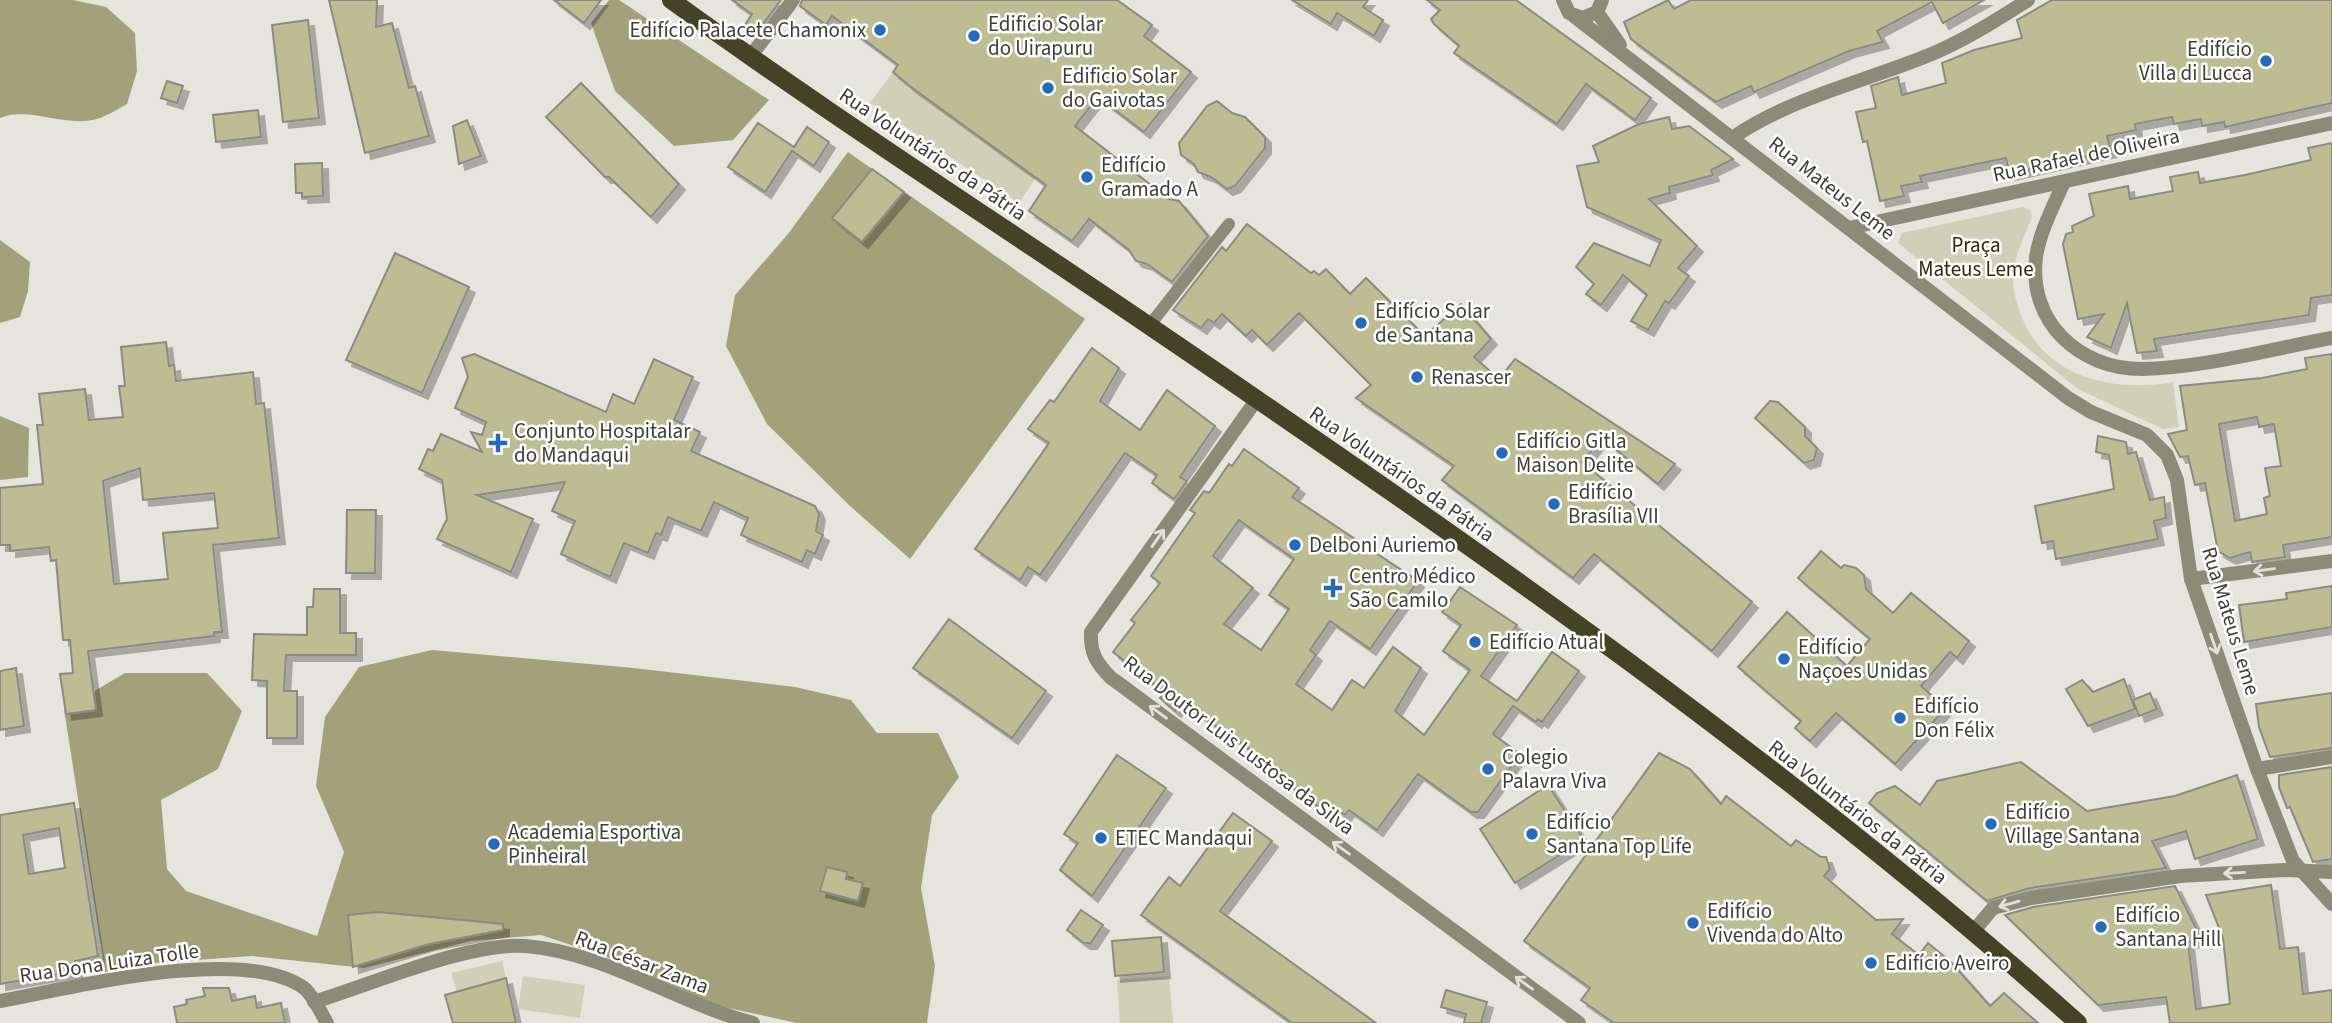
<svg xmlns="http://www.w3.org/2000/svg" width="2332" height="1023" viewBox="0 0 2332 1023" font-family="'Source Sans 3',sans-serif">
<style>
.green{fill:#d0cfb7}
.forest{fill:#a4a17a}
.building{fill:#bebc93;stroke:#8b8b84;stroke-width:2;fill-rule:evenodd;filter:url(#shadow)}
.lines{fill:none;stroke-linecap:round;stroke-linejoin:round}
.service{stroke:#8c8b7a;stroke-width:12}
.minor{stroke:#8c8b7a;stroke-width:14}
.primary{stroke:#454325;stroke-width:18}
.oneway{stroke:#e2e2dd}
.poi-dot{fill:#256abb;stroke:#fffffe;stroke-width:2.5}
.labels{text-anchor:middle;dominant-baseline:central;stroke-width:5;stroke-linejoin:round;paint-order:stroke}
.poi-label{font-size:21px;fill:#3d3d3a;stroke:#fffffe;text-anchor:start}
.street-label{font-size:21px;fill:#3d3d3a;stroke:#fffffe}
.park-label{font-size:21px;fill:#2d2b08;stroke:#fffffe}
</style>
<defs>
<filter id="shadow"><feDropShadow dx="6" dy="6" stdDeviation="0" flood-color="#0004"/></filter>
</defs>
<rect width="100%" height="100%" fill="#e5e4dd"/>
<g class="green">
<path d="M893 72 1036 177 1019 203 870 103Z"/>
<path d="M2023 207 2030 210 2032 217C2026 233 2017 250 2014 267 2011 283 2015 300 2021 315 2044 378 2114 393 2173 382L2179 427 2163 429 2078 389 1898 243 1902 233Z"/>
<path d="M502 961 506 978 457 992 451 973Z"/>
<path d="M523 976 585 985 580 1018 518 1009Z"/>
<path d="M1169 976 1173 1023H1120L1117 980Z"/>
</g>
<g class="forest">
<path d="M0 0H73L106 7 135 33 137 71 127 104C118 109 107 116 97 119 64 128 31 106 0 118Z"/>
<path d="M609 0H619L769 100 733 140 674 146 615 91 591 23Z"/>
<path d="M848 152 1085 319 910 559 849 505 767 424 726 346 735 295 788 234Z"/>
<path d="M0 240 30 262 28 291 20 317 0 323Z"/>
<path d="M0 416 29 428 28 477 0 480Z"/>
<path d="M432 650 634 668 795 687 851 700 877 733H938L959 777 932 815 921 888 935 966 927 1023H797L719 1006 607 957 541 935 471 941 364 968 252 956 154 963 105 972 64 709 125 673H207L242 711 218 769 161 800 167 869 186 891 317 936 344 852 316 786 325 717 359 667Z"/>
</g>
<g class="building">
<path d="M329 0H377L376 27 392 23 409 88 415 86 429 136 365 153Z"/>
<path d="M554 0H601L584 23Z"/>
<path d="M732 0H781L756 33 745 25 752 14Z"/>
<path d="M802 0H1117L1152 25 1144 36 1191 72 1144 132 1098 97 1075 126 1169 199 1179 201 1208 236 1172 282 1147 264 1136 261 1129 250 1089 219 1072 241 1029 211 1046 185 911 87 893 72 898 65 832 16 826 25 800 6Z"/>
<path d="M1292 0H1368L1363 7 1383 20 1374 36 1337 13 1331 24Z"/>
<path d="M1427 0H1516L1651 98 1635 120 1586 84 1557 124 1454 53 1459 46 1434 24 1431 19 1440 10Z"/>
<path d="M1668 0 1674 9 1691 0H1984L1943 23 1932 2 1877 31 1883 42 1849 51 1754 92 1751 86 1716 102 1631 39 1624 22Z"/>
<path d="M2052 0H2332V103L2225 127 2224 122 2202 126 2201 119 2174 124 2172 117 2135 124 2136 130 2107 136 2111 151 2009 174 2006 158 1920 176 1922 182 1901 186 1904 196 1880 201 1867 141 1863 142 1856 112 1876 108 1871 86 1898 77 1902 95 1946 83 1942 63 1974 50 2022 38 2017 20Z"/>
<path d="M308 20 319 118 283 122 272 25Z"/>
<path d="M167 81 183 86 177 103 161 98Z"/>
<path d="M581 83 679 184 651 217 609 177H605L546 117Z"/>
<path d="M1217 101 1232 113 1245 117 1265 137V148L1235 186 1227 189 1211 177 1198 172 1194 164 1181 155 1179 143 1207 106Z"/>
<path d="M258 110 261 137 216 142 213 115Z"/>
<path d="M1669 117 1672 129 1689 126 1733 159 1711 170 1713 175 1669 187 1670 193 1649 199 1697 246 1678 268 1689 276 1669 303 1665 301 1648 330 1631 321 1647 295 1623 275 1601 305 1586 294 1594 284 1576 267 1594 243 1650 266 1661 240 1587 207 1577 166 1599 162 1593 146 1639 124Z"/>
<path d="M467 120 481 156 459 164 453 126Z"/>
<path d="M758 123 794 147 807 127 829 142 814 166 792 151 765 192 728 167Z"/>
<path d="M2332 143V295L2311 298 2309 315 2154 339 2157 351 2137 353 2127 303 2111 348 2087 337 2104 314 2078 319 2063 244 2066 234 2073 232 2072 226 2094 216 2089 194 2128 186 2130 199 2173 191 2170 177 2198 172 2200 183 2245 175 2311 160 2308 148Z"/>
<path d="M322 163 323 196 302 197V193H296L295 164Z"/>
<path d="M872 169 904 192 862 242 832 218Z"/>
<path d="M1247 224 1311 273 1314 271 1319 275 1326 269 1350 294 1366 278 1425 336 1461 304 1491 339 1474 357 1499 379 1515 359 1675 464 1658 484 1602 438 1582 462 1752 602 1712 651 1594 554 1573 578 1442 480 1454 466 1356 398 1371 385 1299 313 1267 345 1252 330 1246 336 1222 314 1214 323 1208 319 1201 328 1173 310 1222 247 1226 251Z"/>
<path d="M395 253 469 287 422 393 346 360Z"/>
<path d="M166 342 169 366 174 365 176 381 253 372 256 404 264 403 279 538 213 545 222 632H214V636L88 651 96 710 66 714 60 674 73 673 70 640H63L56 560 51 561 49 547 10 551V545H0V488L43 484 37 425H43L39 394 85 389 89 420 123 417 119 386H125L121 347ZM140 468 143 500 214 493 218 528 163 533 168 579 114 584 103 481Z"/>
<path d="M1092 348 1119 368 1100 401 1140 430 1167 390 1215 426 1180 477 1187 481 1174 499 1152 483 1157 475 1125 453 1040 575 1028 567 1020 580 975 549 1049 443 1028 429 1050 400 1054 402Z"/>
<path d="M474 354 606 412 613 394 634 404 654 359 693 377 674 420 700 432 691 451 815 506 819 514 816 531 823 535 815 554 807 550 802 562 741 535 748 518 714 502 701 531 668 517 661 535 656 533 648 553 624 543 610 577 561 554 575 521 552 511 565 482 477 495 533 519 511 572 437 539 447 519 442 480 419 469 428 449 433 451 441 434 482 452 471 432 482 435 486 422 455 408 468 377 462 358Z"/>
<path d="M2332 354V537L2283 545 2285 557 2252 562 2250 552 2230 558 2218 551 2205 483 2195 485 2188 456 2180 457 2168 434 2187 430 2180 386 2262 378 2307 369 2305 358ZM2257 417 2259 427 2274 424 2281 466 2265 468 2270 496 2264 498 2267 514 2235 521 2219 424Z"/>
<path d="M1770 401 1778 402 1805 427V436L1817 448 1814 460 1804 463 1755 418Z"/>
<path d="M2098 436 2126 442 2128 454 2136 452 2150 500 2164 497 2166 518 2154 521 2158 539 2056 559 2053 541 2042 543 2035 506 2114 489 2109 455 2096 452Z"/>
<path d="M1244 449 1299 488 1292 497 1418 581 1370 649 1330 621 1310 650 1316 655 1296 684 1332 710 1352 680 1364 688 1393 647 1421 668 1395 711 1424 735 1470 670 1443 651 1461 625 1442 612 1460 587 1517 625 1481 676 1517 701 1552 652 1579 671 1542 722 1538 719 1536 722 1513 706 1493 734 1520 754 1478 812H1471L1418 774 1377 830 1349 810 1345 815 1326 802 1321 808 1278 777 1282 771 1181 702 1175 711 1160 698 1164 692 1113 652 1135 623 1131 620 1160 583 1151 576 1195 513 1190 510 1204 491 1209 493 1229 464 1232 466ZM1239 520 1294 559 1269 595 1289 609 1261 650 1224 624 1253 588 1213 556Z"/>
<path d="M347 510H376L375 573H346Z"/>
<path d="M1821 551 1841 568 1844 565 1856 568 1864 575 1866 589 1893 613 1911 593 1969 641 1957 658 1950 652 1921 686 1946 708 1895 764 1836 713 1810 741 1795 728 1801 721 1738 667 1787 612 1847 666 1870 639 1798 578Z"/>
<path d="M2332 586V627L2244 642 2239 605 2287 599 2286 593Z"/>
<path d="M314 589H340V633H356V655H286L284 691H297V738H267V681L252 680 254 634 307 635V607H313Z"/>
<path d="M949 619 1046 691 1012 738 913 668Z"/>
<path d="M16 668 24 726 0 730V671Z"/>
<path d="M2124 679 2135 709 2088 726 2066 689 2082 680 2093 692Z"/>
<path d="M2150 693 2157 709 2139 716 2133 700Z"/>
<path d="M2332 693V748L2270 757 2259 727 2256 704Z"/>
<path d="M1659 753 1690 769 1721 804 1726 796 1791 846 1796 840 1821 857H1826L1830 869 1824 876 1876 920 1903 919 1892 934 1919 955 1928 943 1951 962 1990 1006 2004 993 2038 1023H1614L1581 1000 1590 988 1524 941Z"/>
<path d="M1117 755 1166 788 1092 896 1060 870 1078 843 1064 834Z"/>
<path d="M2021 762 2087 811 2175 796 2237 775 2258 839 2195 859 2186 831 2152 841 2166 868 2030 888 1987 901 1869 803 1877 793 1895 786 1920 805 1937 781Z"/>
<path d="M2332 767V859L2313 862 2290 807 2287 808 2279 787V775Z"/>
<path d="M1548 785 1584 840 1515 883 1480 829Z"/>
<path d="M74 803 98 956 75 961 76 971 0 984V815ZM59 828 65 868 29 874 23 835Z"/>
<path d="M1233 813 1272 841 1220 911 1376 1023H1292L1141 915 1169 877 1180 886Z"/>
<path d="M827 867 847 872 846 879 863 883 858 901 820 891Z"/>
<path d="M2271 885 2280 949 2298 947 2303 994 2332 990V1023H2170L2166 997 2098 1005 2005 915 2033 907 2175 886 2202 940 2188 942 2196 1009 2230 1004 2223 938 2206 895Z"/>
<path d="M1081 910 1103 925 1091 943H1084L1067 930Z"/>
<path d="M379 912 503 924V930L429 944 353 967 348 915Z"/>
<path d="M1161 937 1164 972 1115 976 1112 941Z"/>
<path d="M506 978 516 1023H453L445 995Z"/>
<path d="M203 988H229L232 1001 255 996 257 1008 281 1003 285 1023H177L174 1007 187 1004 186 1000 205 996Z"/>
<path d="M1446 990 1487 1002 1481 1023H1464L1466 1014 1441 1007Z"/>
</g>
<g class="lines">
<path class="service" d="M1149 326 1229 224"/>
<g class="minor">
<path d="M1563 0 1569 13 1583 18 1597 12 1602 0"/>
<path d="M1597 12 1620 45"/>
<path d="M1575 17 2068 398 2091 412 2147 435 2167 455 2177 480 2191 579 2257 769 2293 861 2332 904"/>
<path d="M750 57 793 0"/>
<path d="M1732 138C1796 95 1865 82 1934 53 1967 39 1998 19 2028 0"/>
<path d="M2064 182C2054 205 2040 231 2036 257 2028 322 2079 369 2142 369 2203 368 2271 349 2332 338"/>
<path d="M1849 228 2332 123"/>
<path d="M1257 399 1091 632C1090 653 1096 662 1110 677L1579 1023"/>
<path d="M2191 579 2332 561"/>
<path d="M2257 769 2332 757"/>
<path d="M1972 933 1993 908 2031 898 2180 876 2284 870 2332 872"/>
<path d="M0 1001C72 988 242 944 304 988 313 995 321 1013 327 1023"/>
<path d="M314 1002C370 985 469 942 525 946 605 952 677 1003 753 1023"/>
</g>
<path class="primary" d="M671 0C827 113 989 217 1148 325 1468 542 1789 765 2078 1023"/>
</g>
<defs><path id="oneway-shaft" d="M-6 0H5M1.5-3L5.5 0L1.5 3" fill="none" stroke-width="1.6" stroke-linecap="round" stroke-linejoin="round" transform="scale(1.75)"/></defs>
<g class="oneway">
<use href="#oneway-shaft" transform="translate(1158 538) rotate(-55)"/>
<use href="#oneway-shaft" transform="translate(2264 570) rotate(173)"/>
<use href="#oneway-shaft" transform="translate(2214 644) rotate(71)"/>
<use href="#oneway-shaft" transform="translate(1158 712) rotate(-144)"/>
<use href="#oneway-shaft" transform="translate(1341 848) rotate(-144)"/>
<use href="#oneway-shaft" transform="translate(2234 873) rotate(177)"/>
<use href="#oneway-shaft" transform="translate(2009 904) rotate(164)"/>
<use href="#oneway-shaft" transform="translate(1524 983) rotate(-144)"/>
</g>
<g class="poi-dot">
<circle cx="880" cy="30" r="7"/>
<circle cx="974" cy="36" r="7"/>
<circle cx="2266" cy="61" r="7"/>
<circle cx="1048" cy="88" r="7"/>
<circle cx="1087" cy="177" r="7"/>
<circle cx="1361" cy="323" r="7"/>
<circle cx="1417" cy="377" r="7"/>
<path d="M494.5 432.5h7v7h7v7h-7v7h-7v-7h-7v-7h7z"/>
<circle cx="1502" cy="453" r="7"/>
<circle cx="1554" cy="504" r="7"/>
<circle cx="1295" cy="545" r="7"/>
<path d="M1329.5 577.5h7v7h7v7h-7v7h-7v-7h-7v-7h7z"/>
<circle cx="1475" cy="642" r="7"/>
<circle cx="1784" cy="659" r="7"/>
<circle cx="1900" cy="718" r="7"/>
<circle cx="1488" cy="769" r="7"/>
<circle cx="1991" cy="824" r="7"/>
<circle cx="1532" cy="834" r="7"/>
<circle cx="1101" cy="838" r="7"/>
<circle cx="494" cy="844" r="7"/>
<circle cx="1693" cy="923" r="7"/>
<circle cx="2101" cy="927" r="7"/>
<circle cx="1871" cy="963" r="7"/>
</g>
<g class="labels">
<g class="poi-label">
<text x="988" y="24">Edificio Solar<tspan x="988" dy="24">do Uirapuru</tspan></text>
<text x="866" y="30" text-anchor="end">Edifício Palacete Chamonix</text>
<text x="2252" y="49" text-anchor="end">Edifício<tspan x="2252" dy="24">Villa di Lucca</tspan></text>
<text x="1062" y="76">Edificio Solar<tspan x="1062" dy="24">do Gaivotas</tspan></text>
<text x="1101" y="165">Edifício<tspan x="1101" dy="24">Gramado A</tspan></text>
<text x="1375" y="311">Edifício Solar<tspan x="1375" dy="24">de Santana</tspan></text>
<text x="1431" y="377">Renascer</text>
<text x="514" y="431">Conjunto Hospitalar<tspan x="514" dy="24">do Mandaqui</tspan></text>
<text x="1516" y="441">Edifício Gitla<tspan x="1516" dy="24">Maison Delite</tspan></text>
<text x="1568" y="492">Edifício<tspan x="1568" dy="24">Brasília VII</tspan></text>
<text x="1309" y="545">Delboni Auriemo</text>
<text x="1349" y="576">Centro Médico<tspan x="1349" dy="24">São Camilo</tspan></text>
<text x="1489" y="642">Edifício Atual</text>
<text x="1798" y="647">Edifício<tspan x="1798" dy="24">Naçoes Unidas</tspan></text>
<text x="1914" y="706">Edifício<tspan x="1914" dy="24">Don Félix</tspan></text>
<text x="1502" y="757">Colegio<tspan x="1502" dy="24">Palavra Viva</tspan></text>
<text x="2005" y="812">Edifício<tspan x="2005" dy="24">Village Santana</tspan></text>
<text x="1546" y="822">Edifício<tspan x="1546" dy="24">Santana Top Life</tspan></text>
<text x="508" y="832">Academia Esportiva<tspan x="508" dy="24">Pinheiral</tspan></text>
<text x="1115" y="838">ETEC Mandaqui</text>
<text x="1707" y="911">Edifício<tspan x="1707" dy="24">Vivenda do Alto</tspan></text>
<text x="2115" y="915">Edifício<tspan x="2115" dy="24">Santana Hill</tspan></text>
<text x="1885" y="963">Edifício Aveiro</text>
</g>
<g class="street-label">
<text transform="translate(933 154) rotate(34)">Rua Voluntários da Pátria</text>
<text transform="translate(2086 155) rotate(-12)">Rua Rafael de Oliveira</text>
<text transform="translate(1832 188) rotate(38)">Rua Mateus Leme</text>
<text transform="translate(1402 474) rotate(35)">Rua Voluntários da Pátria</text>
<text transform="translate(2231 621) rotate(73)">Rua Mateus Leme</text>
<text transform="translate(1239 745) rotate(37)">Rua Doutor Luis Lustosa da Silva</text>
<text transform="translate(1858 812) rotate(38)">Rua Voluntários da Pátria</text>
<text transform="translate(642 962) rotate(21)">Rua César Zama</text>
<text transform="translate(109 963) rotate(-8)">Rua Dona Luiza Tolle</text>
</g>
<g class="park-label">
<text x="1976" y="245">Praça<tspan x="1976" dy="24">Mateus Leme</tspan></text>
</g>
</g>
</svg>
